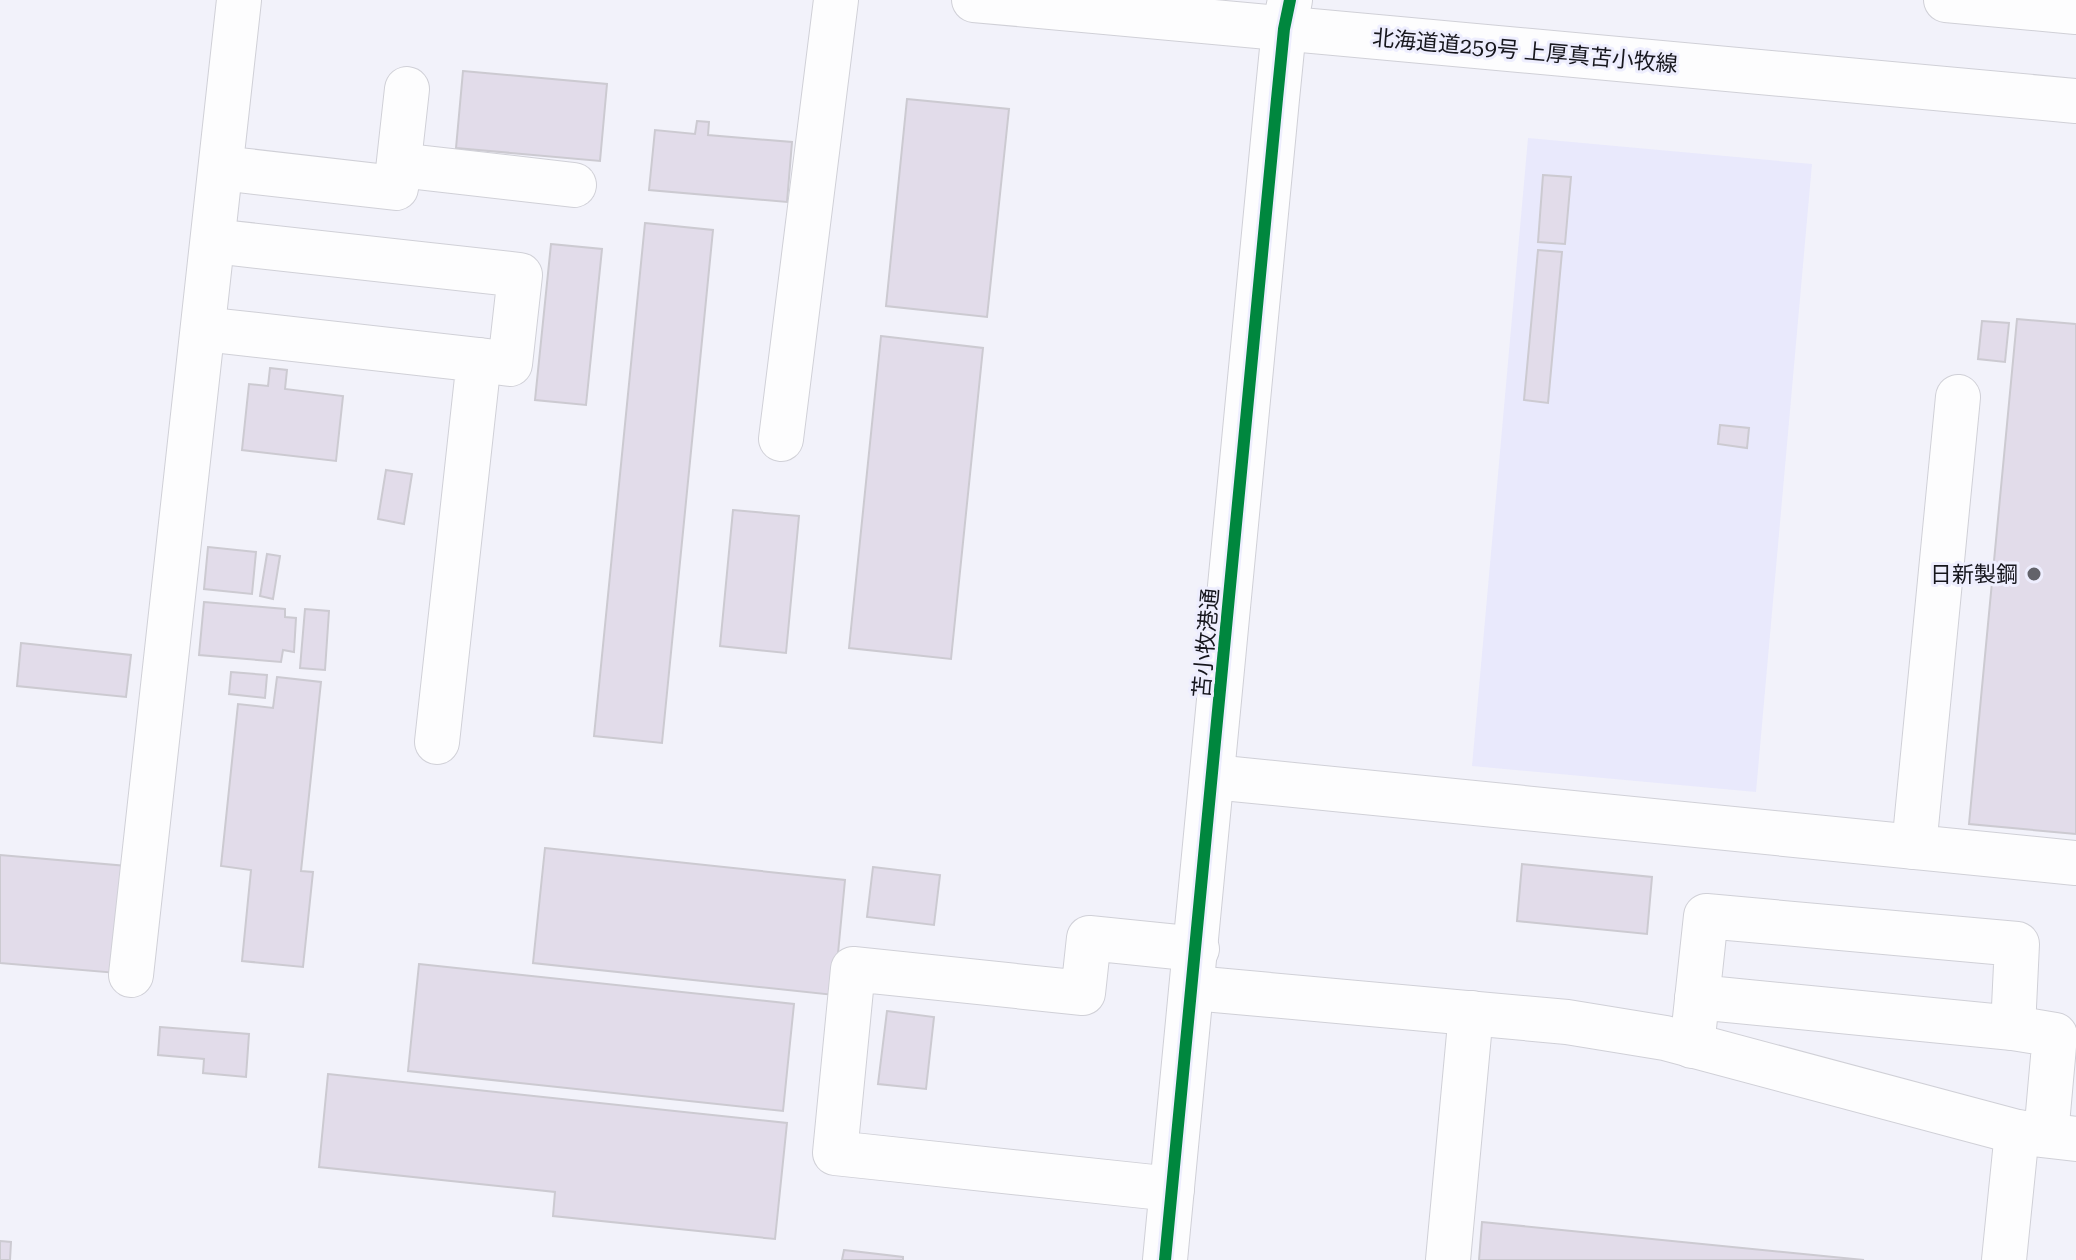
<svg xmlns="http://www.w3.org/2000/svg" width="2076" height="1260" viewBox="0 0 2076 1260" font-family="'Roboto Serif','Noto Sans JP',serif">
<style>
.built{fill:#e9e9fc}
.building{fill:#e2dcea;stroke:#cccad1;stroke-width:2}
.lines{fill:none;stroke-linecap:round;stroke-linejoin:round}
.minor-casing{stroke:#d0d0d7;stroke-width:46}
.major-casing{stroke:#d0d0d7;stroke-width:46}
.minor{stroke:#fdfdfe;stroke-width:44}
.major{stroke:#fdfdfe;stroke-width:44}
.cycleway-casing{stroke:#eeeefe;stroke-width:17}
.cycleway{stroke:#00873e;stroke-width:12}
.poi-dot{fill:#63636a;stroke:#eeeefe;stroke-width:3}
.labels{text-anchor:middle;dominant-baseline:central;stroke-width:6;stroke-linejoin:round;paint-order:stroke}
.street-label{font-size:22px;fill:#16161d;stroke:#eeeefe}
.poi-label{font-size:22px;fill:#16161d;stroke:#eeeefe;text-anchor:end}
</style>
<rect width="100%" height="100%" fill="#f2f2fa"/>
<path class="built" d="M1528 138 1812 164 1756 792 1472 766Z"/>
<g class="building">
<path d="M463 71 607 84 600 161 456 148Z"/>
<path d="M907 99 1009 109 987 317 886 306Z"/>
<path d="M697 121 709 122 708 135 792 142 787 202 649 190 655 130 695 134Z"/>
<path d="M1543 175 1571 177 1565 244 1538 242Z"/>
<path d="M645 223 713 230 662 743 594 736Z"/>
<path d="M551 244 602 249 586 405 535 400Z"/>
<path d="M1538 250 1562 252 1548 403 1524 400Z"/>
<path d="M2017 319 2076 324V834L1969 824Z"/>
<path d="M1982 321 2009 323 2005 362 1978 359Z"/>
<path d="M881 336 983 348 951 659 849 648Z"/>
<path d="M270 368 287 370 285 389 343 396 336 461 242 450 249 384 268 386Z"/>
<path d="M1720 425 1749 428 1747 448 1718 444Z"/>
<path d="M386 470 412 474 404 524 378 519Z"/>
<path d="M733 510 799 516 786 653 720 646Z"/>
<path d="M208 547 256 552 252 594 204 589Z"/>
<path d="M267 554 280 556 273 599 260 596Z"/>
<path d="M204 602 285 609V617L296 618 294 652 283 650 281 662 199 655Z"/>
<path d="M305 609 329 611 325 670 300 668Z"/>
<path d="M21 643 131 655 126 697 17 686Z"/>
<path d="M231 672 267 675 265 698 229 694Z"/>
<path d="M277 677 321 682 301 871 313 872 303 967 242 961 251 870 221 866 238 704 273 708Z"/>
<path d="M545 848 845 880 834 995 533 963Z"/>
<path d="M0 855 127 866 117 973 0 963Z"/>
<path d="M1522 864 1652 877 1647 934 1517 921Z"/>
<path d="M873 867 940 875 934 925 867 917Z"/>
<path d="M419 964 794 1004 783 1111 408 1071Z"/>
<path d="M887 1011 934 1017 926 1089 878 1084Z"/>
<path d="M160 1027 249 1034 246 1077 203 1073 204 1059 158 1055Z"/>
<path d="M328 1074 787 1123 775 1239 553 1216 555 1192 319 1167Z"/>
<path d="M1482 1222 1864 1260H1479Z"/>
<path d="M0 1241 11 1242 10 1260H0Z"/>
<path d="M844 1250 903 1257V1260H842Z"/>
</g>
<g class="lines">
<defs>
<g id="minor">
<path d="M399 165 574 185"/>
<path d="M221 168 396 188 407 89"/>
<path d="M213 241 520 275 510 364 479 360"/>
<path d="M203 329 479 360 437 742"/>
<path d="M781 439 836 0"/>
<path d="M1213 777 2076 863"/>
<path d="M1914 847 1958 397"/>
<path d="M131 975 239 0"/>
<path d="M1193 988 1567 1022 1665 1038 2017 1132 2076 1139"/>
<path d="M2013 1028 2055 1035 2046 1135"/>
<path d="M1692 1046 1706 916 2017 944 2013 1028 1697 997"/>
<path d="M1172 1189 835 1153 853 969 1083 993 1089 938 1197 949"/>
<path d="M1165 1260 1277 99 1284 29 1290 0"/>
<path d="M1448 1260 1471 1013"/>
<path d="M2004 1260 2017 1132"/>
</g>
<g id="major">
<path d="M974 0 2076 101"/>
<path d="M1946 0 2076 12"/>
</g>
</defs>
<use href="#minor" class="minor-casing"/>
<use href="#major" class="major-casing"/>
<use href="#minor" class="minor"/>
<use href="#major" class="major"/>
<defs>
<path id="cycleway" d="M1165 1260 1277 99 1284 29 1290 0"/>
</defs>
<use href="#cycleway" class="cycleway-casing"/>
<use href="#cycleway" class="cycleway"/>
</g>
<circle class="poi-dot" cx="2034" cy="574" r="8"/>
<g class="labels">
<g class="street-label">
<text transform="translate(1525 51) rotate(5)">北海道道259号 上厚真苫小牧線</text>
<text transform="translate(1206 643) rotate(-85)">苫小牧港通</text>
</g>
<g class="poi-label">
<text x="2018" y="574">日新製鋼</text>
</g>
</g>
</svg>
